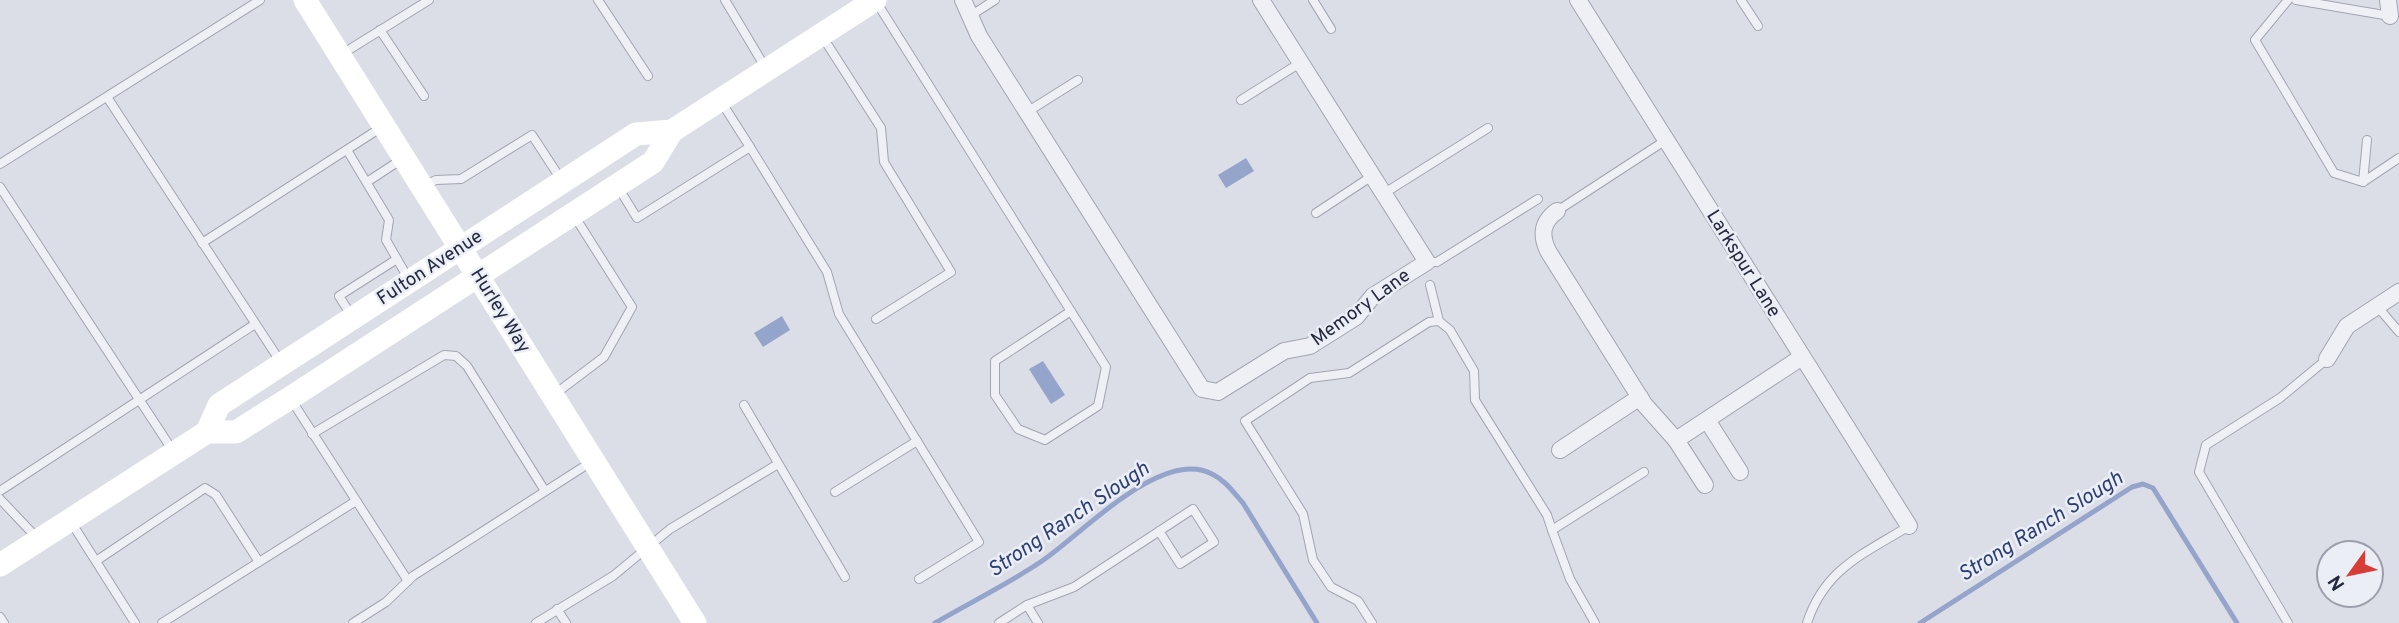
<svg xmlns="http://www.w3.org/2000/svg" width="2399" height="623" viewBox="0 0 2399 623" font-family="Overpass,sans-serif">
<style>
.water{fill:#94a4cb}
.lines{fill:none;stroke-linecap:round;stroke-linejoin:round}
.stream{stroke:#94a4cb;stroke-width:5}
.lane-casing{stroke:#a1a4b1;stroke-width:10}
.street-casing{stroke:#a1a4b1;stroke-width:18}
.lane{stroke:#eff0f6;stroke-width:8}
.street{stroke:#eff0f6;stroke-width:16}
.secondary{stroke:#fff;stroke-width:23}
.labels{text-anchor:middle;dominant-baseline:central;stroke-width:5;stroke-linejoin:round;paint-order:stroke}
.street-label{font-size:19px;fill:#25293f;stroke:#ebeef5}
.water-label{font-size:21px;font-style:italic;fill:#2c3f75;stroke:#ebeef5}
</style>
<rect width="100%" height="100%" fill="#dcdee7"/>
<g class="water">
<path d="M1246 158 1254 171 1226 188 1218 175Z"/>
<path d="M782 316 790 330 763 347 754 333Z"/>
<path d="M1043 361 1065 395 1051 404 1029 369Z"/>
</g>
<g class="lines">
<g class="stream">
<path d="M935 623C971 602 1008 584 1042 561 1081 535 1162 447 1212 474 1225 480 1234 493 1243 503L1317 623"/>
<path d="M1920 623 2132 487 2143 484 2153 488 2237 623"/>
</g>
<defs>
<g id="lane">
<path d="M598 0 648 76"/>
<path d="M725 0 765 67"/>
<path d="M1313 0 1331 29"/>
<path d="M1741 0 1758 26"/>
<path d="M2288 0 2255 40 2334 173 2363 182 2399 158"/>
<path d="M2296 0 2390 16"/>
<path d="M877 3 1106 367 1098 406 1045 440 1018 429 995 395V361L1071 311"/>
<path d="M970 16 995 0"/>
<path d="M380 30 424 96"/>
<path d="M822 36 881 128 884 162 951 272 876 319"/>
<path d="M342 54 429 0"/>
<path d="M107 97 280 361"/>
<path d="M1241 100 1300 63"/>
<path d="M1027 112 1078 80"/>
<path d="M750 147 827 272 839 314 979 542 919 579"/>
<path d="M347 150 389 220 386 240 408 278"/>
<path d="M0 164 260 0"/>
<path d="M367 182 402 159"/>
<path d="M2363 182 2367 140"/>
<path d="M424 185 436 180 461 179 532 135 562 181"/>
<path d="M0 187 173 451"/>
<path d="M618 187 637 218 750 147 722 103"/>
<path d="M1383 194 1488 128"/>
<path d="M1557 211 1666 140"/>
<path d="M1316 213 1372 176"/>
<path d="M202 243 382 127"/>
<path d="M1427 262H1437L1538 199"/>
<path d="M1430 285 1439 321"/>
<path d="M2377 306 2399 332"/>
<path d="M351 315 339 296 397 259"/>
<path d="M555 394 604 357 632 307 575 217"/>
<path d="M292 401 408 581"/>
<path d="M744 405 845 577"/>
<path d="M312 434 444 355 456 356 467 366 545 491"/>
<path d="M0 491 255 324"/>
<path d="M835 492 917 441"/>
<path d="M0 499 37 538"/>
<path d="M71 522 135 623"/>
<path d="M1552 530 1570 579 1595 623"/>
<path d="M96 561 205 488 216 495 259 562"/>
<path d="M557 609 566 623"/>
<path d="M0 617 4 623"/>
<path d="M162 623 356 501"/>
<path d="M353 623 386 602 413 576 591 462"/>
<path d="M536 623 613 576 670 529 778 464"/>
<path d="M999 623 1027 605"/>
<path d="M1038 623 1027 605 1074 587 1193 509 1214 542 1180 564 1159 531"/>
<path d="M1372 623 1358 601 1331 587 1313 560 1303 514 1245 421 1310 378 1349 373 1429 322 1439 321 1450 330 1474 371 1475 400 1547 515 1552 530 1644 472"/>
<path d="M1807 623C1825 568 1864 554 1909 526"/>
<path d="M2288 623 2199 472 2206 445 2280 398 2327 359"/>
</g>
<g id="street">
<path d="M963 0 979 36 1202 389 1218 392 1284 351 1310 346 1356 317 1373 296 1427 262 1261 0"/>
<path d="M1578 0 1909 526"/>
<path d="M2388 0 2390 16"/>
<path d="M1557 211C1542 222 1540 234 1548 251L1644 404 1676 440 1802 357"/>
<path d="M2327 359 2347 326 2399 292"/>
<path d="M1707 420 1740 472"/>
<path d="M1676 440 1705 485"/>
<path d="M1560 450 1640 397"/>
</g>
</defs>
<use href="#lane" class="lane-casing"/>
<use href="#street" class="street-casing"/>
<use href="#lane" class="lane"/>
<use href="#street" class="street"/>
<g class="secondary">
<path d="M305 0 695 623"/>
<path d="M207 432 219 405 636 134 672 131"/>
<path d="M0 565 207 432H236L290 398 653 162 672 131 875 0"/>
</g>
</g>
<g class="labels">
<g class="street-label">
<text transform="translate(1743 264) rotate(58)">Larkspur Lane</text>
<text transform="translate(430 268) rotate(-33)">Fulton Avenue</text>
<text transform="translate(1361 308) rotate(-36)">Memory Lane</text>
<text transform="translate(500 311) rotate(58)">Hurley Way</text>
</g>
<g class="water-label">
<text transform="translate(1069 520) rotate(-34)">Strong Ranch Slough</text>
<text transform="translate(2041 527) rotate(-32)">Strong Ranch Slough</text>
</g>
</g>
<g transform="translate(2350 574) rotate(237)"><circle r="33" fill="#ebeef5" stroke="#9c9fac" stroke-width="2"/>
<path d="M0-5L12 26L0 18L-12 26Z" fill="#d73d36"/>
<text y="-10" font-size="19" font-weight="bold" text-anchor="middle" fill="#25293f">N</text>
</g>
</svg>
